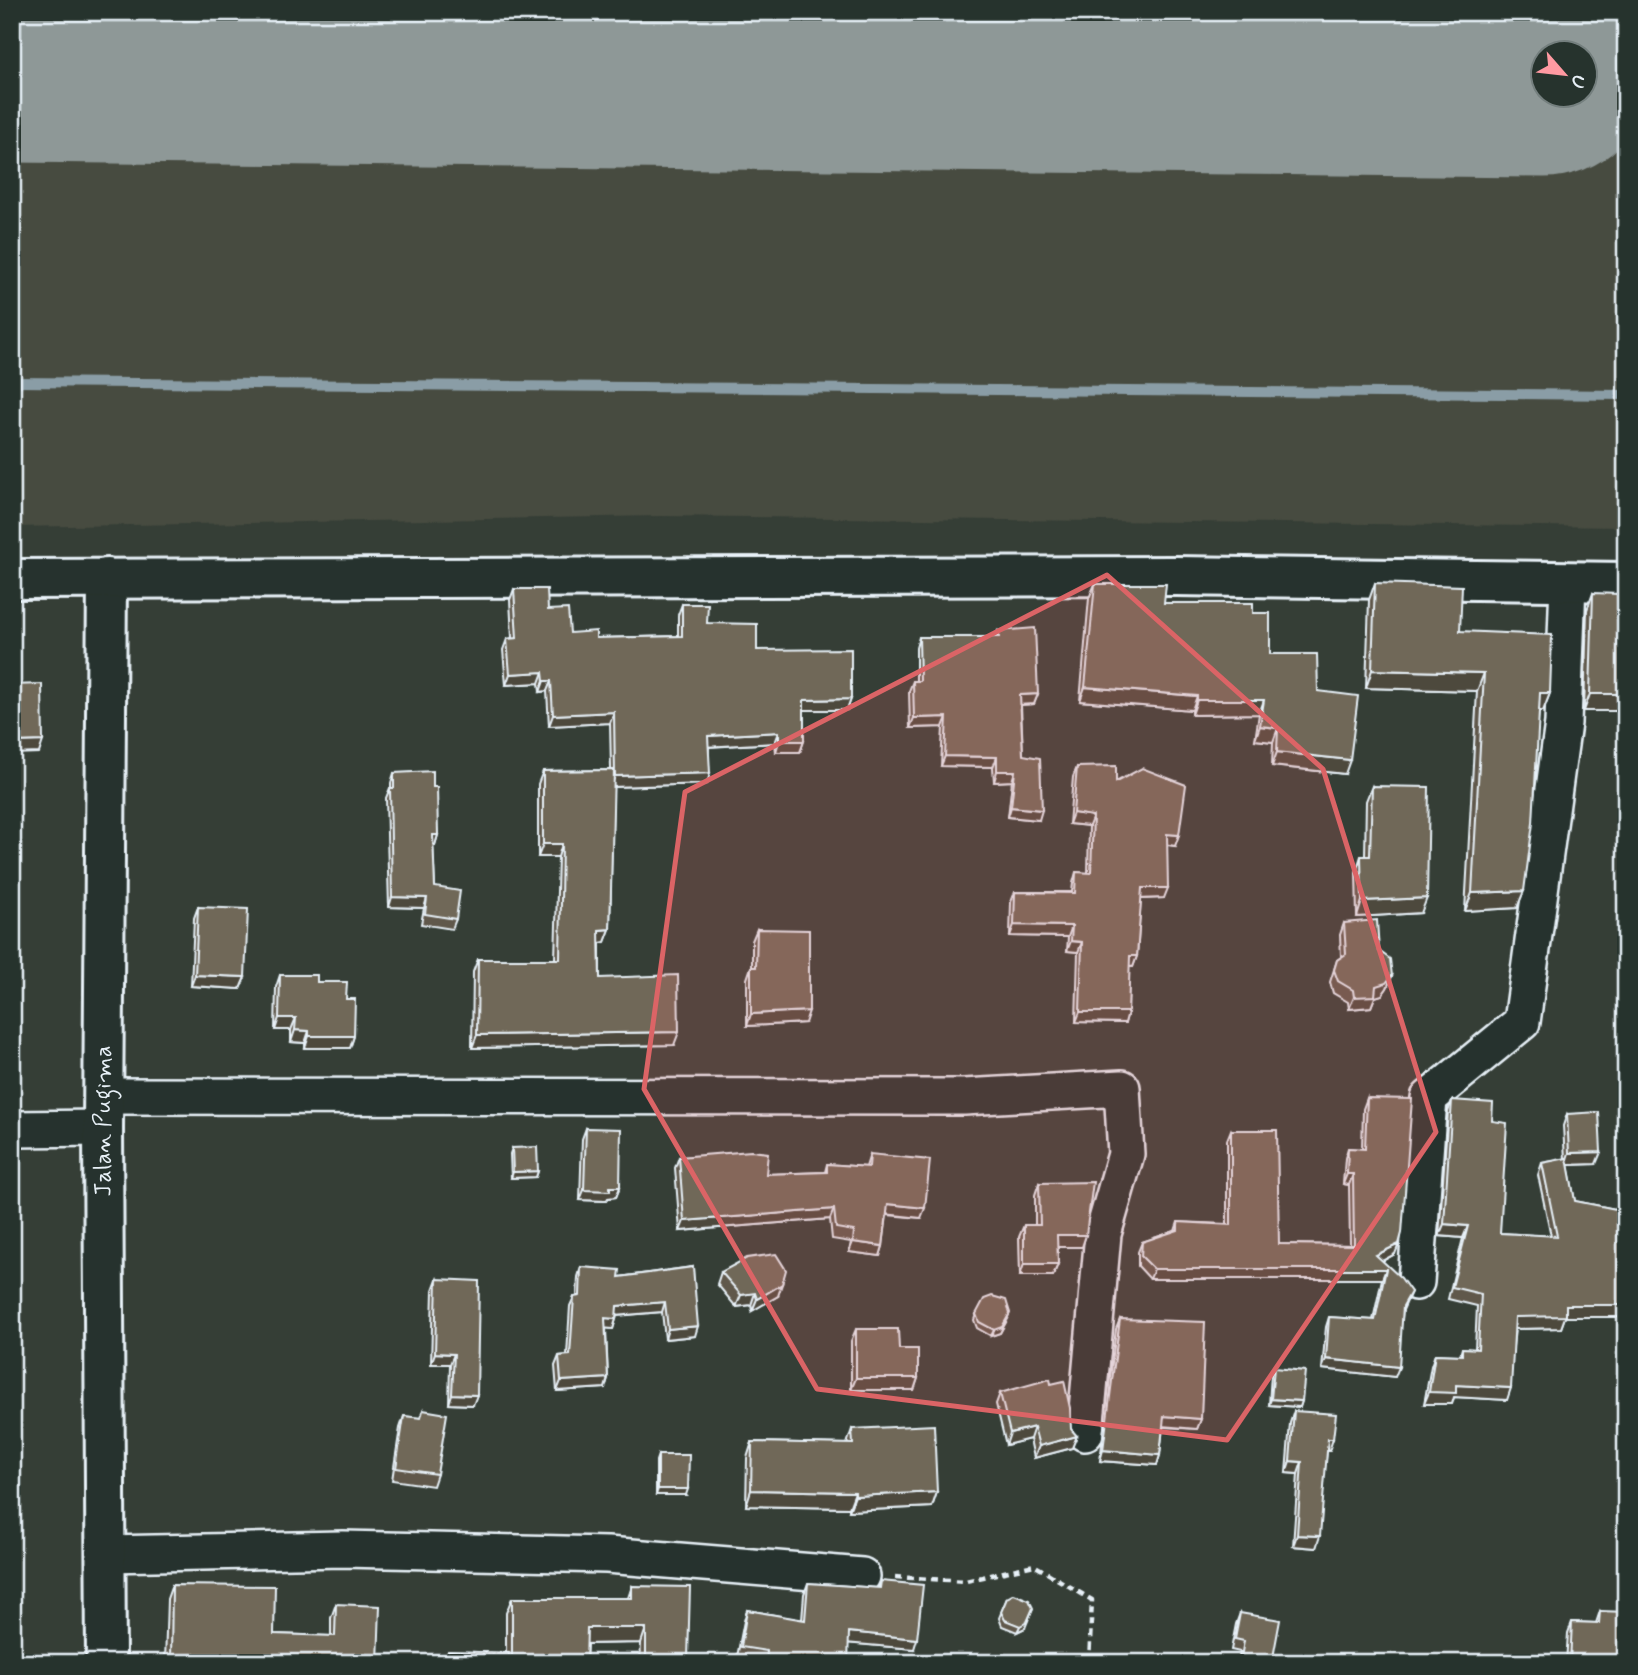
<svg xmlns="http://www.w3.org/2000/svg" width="1638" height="1675" viewBox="0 0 1638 1675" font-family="Mynerve,sans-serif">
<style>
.built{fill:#474b40;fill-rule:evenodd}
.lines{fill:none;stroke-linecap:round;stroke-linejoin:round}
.stream{stroke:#8a9da6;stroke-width:10}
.runway{stroke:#8e9897;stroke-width:215}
.minor-casing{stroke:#e8f1f8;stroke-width:40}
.tertiary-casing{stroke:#e8f1f8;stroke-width:44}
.secondary-casing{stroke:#e8f1f8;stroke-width:44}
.path{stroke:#e8f1f8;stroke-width:4.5;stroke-dasharray:7 5;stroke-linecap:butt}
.minor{stroke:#26332d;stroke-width:35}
.tertiary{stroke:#26332d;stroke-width:38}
.secondary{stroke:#26332d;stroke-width:38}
.wall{fill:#60594c;stroke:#e8f1f8;stroke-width:2}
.shaded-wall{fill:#4e493e;stroke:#e8f1f8;stroke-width:2}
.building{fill:#706858;stroke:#e8f1f8;stroke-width:2}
.marked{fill:#db6466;fill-opacity:0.2;stroke:#db6466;stroke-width:5;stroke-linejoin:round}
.labels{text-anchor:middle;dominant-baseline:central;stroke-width:6;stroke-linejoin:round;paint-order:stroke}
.street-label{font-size:24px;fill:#e8f1f8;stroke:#26332d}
</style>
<rect width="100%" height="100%" fill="#353e36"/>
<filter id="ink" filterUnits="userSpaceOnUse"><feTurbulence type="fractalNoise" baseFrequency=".0143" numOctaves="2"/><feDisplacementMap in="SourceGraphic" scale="14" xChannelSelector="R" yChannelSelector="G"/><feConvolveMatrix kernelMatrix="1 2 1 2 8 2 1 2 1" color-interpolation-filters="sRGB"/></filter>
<g filter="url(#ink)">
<path class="built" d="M12 12H1626V527L660 516 12 527ZM1544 52H1586V94H1544Z"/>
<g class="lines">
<path class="stream" d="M12 382 1626 395"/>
<path class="runway" d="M12 55 1544 70"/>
<defs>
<g id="minor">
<path d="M106 1096 964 1097 1122 1088 1126 1154 1103 1234 1085 1433"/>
<path d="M12 1129 103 1128"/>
<path d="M1416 1282 1429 1098 1522 1022 1563 723 1568 581"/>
<path d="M106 1554 343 1549 607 1555 862 1576"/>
</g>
<g id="tertiary">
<path id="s1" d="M106 1663 103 1128 107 578"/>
</g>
<path id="secondary" d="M12 579 1176 576 1626 582"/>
</defs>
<use href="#minor" class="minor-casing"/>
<use href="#tertiary" class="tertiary-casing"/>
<use href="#secondary" class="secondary-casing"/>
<path class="path" d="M895 1577 966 1581 1034 1565 1092 1600 1089 1663"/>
<use href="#minor" class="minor"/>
<use href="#tertiary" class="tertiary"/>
<use href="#secondary" class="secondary"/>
</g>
<g class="wall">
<path d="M1375 583 1460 631 1550 693 1543 711H1539L1517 908 1465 911 1477 691 1366 688 1369 600Z"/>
<path d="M1095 584 1164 603 1253 613 1270 654 1318 691 1345 774 1272 766 1273 742 1255 740 1259 714 1192 715V710L1080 701 1089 598Z"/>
<path d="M514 589 548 610 570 633 596 638 678 636V615L682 604 707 623 851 699 847 710H804V741L800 752H776L775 743 709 747 707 784 613 787 610 929 605 942 600 943V978L674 1045 472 1048 473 972 478 959H555L558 857H538V784L543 771 611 770 610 723 549 726 547 691 540 692 539 683 506 685 503 650 507 639 512 638 510 600Z"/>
<path d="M1593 593 1619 627H1626V711H1584L1587 610Z"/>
<path d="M998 631 1038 694 1034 704 1021 705 1023 755 1039 820 1008 817 1012 781 994 782 993 767 941 766 943 727 910 728 909 691 913 681H916V648L919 637H996Z"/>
<path d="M1077 767 1116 782 1175 846 1167 845 1164 898 1141 899 1137 956 1133 967H1129L1128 1012 1125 1023 1076 1022 1078 952 1067 951 1068 937 1010 936 1011 902 1015 892H1072L1073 883 1076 872 1088 873 1089 826 1069 824 1073 777Z"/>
<path d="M394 773 433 787 438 835 435 845H433L435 887 456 919 452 929 421 924 424 908 389 907 386 798 390 788H391V783Z"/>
<path d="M1372 786 1421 913 1357 917 1356 872 1361 856H1365L1366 801Z"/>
<path d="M198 907 245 977 240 989 191 986 194 918Z"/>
<path d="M1344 923 1379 951 1392 976 1387 988 1382 995 1375 997 1371 1007 1349 1009 1348 1002 1333 993 1330 982 1337 960 1341 957 1340 935Z"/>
<path d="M757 929 805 1023 747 1026V979L751 967H752V941Z"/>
<path d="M280 975 317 982 346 999 354 1036 350 1048H305V1043L291 1042V1030H275L276 987Z"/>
<path d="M1367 1098 1395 1254 1382 1261 1411 1292 1403 1310 1395 1377 1322 1369 1326 1327 1329 1317 1373 1320 1382 1279H1150L1138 1266V1252L1142 1242 1175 1231 1178 1222 1227 1224V1140L1231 1130 1279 1244 1350 1245 1349 1185 1343 1184 1345 1158 1348 1148 1362 1149 1363 1109Z"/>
<path d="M1452 1100 1492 1121 1500 1233 1551 1236 1538 1175 1542 1163 1565 1159 1563 1126 1567 1114 1596 1164 1568 1165 1575 1201 1626 1211V1306L1622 1317H1565L1561 1328 1515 1329 1507 1400 1454 1397 1452 1404H1424L1431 1366 1435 1354 1460 1355 1462 1348 1475 1349 1477 1306 1448 1299 1463 1238 1439 1236 1448 1112Z"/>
<path d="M586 1128 620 1187 616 1197 608 1198 606 1201 580 1200 582 1139Z"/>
<path d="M512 1148 538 1171 536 1177 511 1178 510 1154Z"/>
<path d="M870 1154 921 1218 887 1215 883 1246 880 1256 849 1252 851 1242 832 1239 830 1219 680 1231 675 1168 679 1157 766 1174 825 1172 827 1164 866 1167Z"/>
<path d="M1039 1183 1086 1235 1082 1247H1058V1264L1053 1276H1020L1019 1237 1024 1225H1035V1195Z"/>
<path d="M581 1267 619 1277 693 1267 695 1336 665 1339 662 1312 617 1316 613 1329 606 1328 608 1378 605 1388 557 1391 555 1366 559 1356 567 1355 570 1306 574 1297H577L578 1277Z"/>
<path d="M721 1272 778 1296 752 1311 751 1305 736 1307 717 1284Z"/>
<path d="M437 1279 473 1405 449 1404 450 1364H431L433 1290Z"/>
<path d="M976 1314 1008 1319 1000 1333 991 1336 977 1328 974 1320Z"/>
<path d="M1120 1319 1201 1419 1197 1429 1163 1427 1160 1455 1157 1465 1100 1461 1116 1329Z"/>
<path d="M856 1329 899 1349 918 1378 914 1390H851V1341Z"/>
<path d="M1274 1368 1302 1401 1300 1407 1269 1405 1271 1374Z"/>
<path d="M1000 1393 1072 1448 1034 1458 1030 1439 1006 1445 996 1404Z"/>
<path d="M423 1410 437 1474 433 1486 392 1480 400 1428 404 1416 420 1418Z"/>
<path d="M1294 1411 1329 1451H1327L1316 1548 1293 1546 1298 1474 1286 1473 1290 1423Z"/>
<path d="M852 1429 937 1492 932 1507 849 1511V1508L746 1506 747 1458 752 1442 847 1444Z"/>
<path d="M658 1455 686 1495H656V1461Z"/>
<path d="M881 1581 914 1649 848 1643 847 1663H763V1662L737 1657 744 1621 747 1610 802 1620 804 1594 808 1583 879 1588Z"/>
<path d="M172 1585 274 1634 331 1636V1618L336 1604 378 1663H165L167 1599Z"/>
<path d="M632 1586 686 1663H640L641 1643 587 1644 586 1663H444L448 1651 506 1653V1613L512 1598H628Z"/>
<path d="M1007 1598 1025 1628 1017 1632 1002 1626 999 1618Z"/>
<path d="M1600 1611 1626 1663H1566L1568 1633 1572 1622 1596 1623Z"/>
<path d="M1240 1613 1272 1663H1238L1240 1652 1231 1650 1236 1624Z"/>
</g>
<g class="shaded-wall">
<path d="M1372 670 1484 673 1477 691 1366 688Z"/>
<path d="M543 672 539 683 506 685 510 674Z"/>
<path d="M544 681H551L547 691 540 692Z"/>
<path d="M1085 687 1197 696 1192 710 1080 701Z"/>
<path d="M1540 693H1550L1543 711H1533Z"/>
<path d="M1038 694 1034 704 1017 705 1020 695Z"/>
<path d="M1590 694H1626V711H1584Z"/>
<path d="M851 699 847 710H800L804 700Z"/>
<path d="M1197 700H1264L1259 714 1192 715Z"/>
<path d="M614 712 610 723 549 726 553 715Z"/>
<path d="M947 717 943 727 910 728 914 718Z"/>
<path d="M1260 726 1278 728 1273 742 1255 740Z"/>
<path d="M779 732 775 743 704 747 708 736Z"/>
<path d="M43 741 39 753 12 754V742Z"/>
<path d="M779 741H804L800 752H776Z"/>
<path d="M1277 752 1350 760 1345 774 1272 766Z"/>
<path d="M945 756 997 757 993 767 941 766Z"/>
<path d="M997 771H1015L1012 781 994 782Z"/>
<path d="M710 773 707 784 611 787 615 776Z"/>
<path d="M1011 807 1042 810 1039 820 1008 817Z"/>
<path d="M1073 813 1093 816 1089 826 1069 824Z"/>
<path d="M1167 834 1179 835 1175 846 1164 844Z"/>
<path d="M433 835H438L435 845H429Z"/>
<path d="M543 844H562L558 857H538Z"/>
<path d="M1142 888H1168L1164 898 1138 899Z"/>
<path d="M1524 891 1517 908 1465 911 1472 893Z"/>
<path d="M392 897 427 898 424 908 389 907Z"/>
<path d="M1427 898 1421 913 1357 917 1362 901Z"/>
<path d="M1014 925 1072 926 1068 937 1010 936Z"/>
<path d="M610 929 605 942 595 944 599 930Z"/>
<path d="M1071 941 1082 942 1078 952 1067 951Z"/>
<path d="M1130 956H1137L1133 967 1126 966Z"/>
<path d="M195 975 245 977 240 989 191 986Z"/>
<path d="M1392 976 1387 988 1382 995 1375 997 1371 1007 1349 1009 1354 997 1376 986Z"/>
<path d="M809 1011 805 1023 747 1026 751 1014Z"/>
<path d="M1080 1012H1128L1125 1023 1076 1022Z"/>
<path d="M279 1018H296L291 1030H275Z"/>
<path d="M295 1030 309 1031 305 1043 291 1042Z"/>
<path d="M679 1032 674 1045 472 1048 477 1035Z"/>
<path d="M309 1036H354L350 1048H305Z"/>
<path d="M1601 1152 1596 1164 1565 1165 1569 1153Z"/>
<path d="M538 1171 536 1177 511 1178 513 1172Z"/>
<path d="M1347 1174H1353L1349 1185 1343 1184Z"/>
<path d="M610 1187H620L616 1197 608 1198 606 1201 580 1200 584 1190Z"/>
<path d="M888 1204 925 1208 921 1218 884 1214Z"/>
<path d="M834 1209 830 1219 680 1231 684 1221Z"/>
<path d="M1444 1224 1468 1226 1463 1238 1439 1236Z"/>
<path d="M1057 1235H1086L1082 1247H1053Z"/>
<path d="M853 1242 883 1246 880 1256 849 1252Z"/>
<path d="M1399 1244 1395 1254 1373 1266 1376 1255Z"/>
<path d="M1024 1264H1058L1053 1276H1020Z"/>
<path d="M1154 1269H1386L1382 1279H1150Z"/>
<path d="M782 1284 778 1296 752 1311 757 1299Z"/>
<path d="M755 1293 751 1305 736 1307 741 1295Z"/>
<path d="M665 1302 662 1312 614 1316 617 1306Z"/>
<path d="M1566 1305H1626L1622 1317H1565L1561 1328 1511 1329 1515 1317Z"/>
<path d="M1010 1313 1000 1333 991 1336 994 1330Z"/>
<path d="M605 1318 616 1319 613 1329 601 1328Z"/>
<path d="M698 1326 695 1336 665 1339 668 1329Z"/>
<path d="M435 1353 454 1354 450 1364H431Z"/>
<path d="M1326 1359 1399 1367 1395 1377 1322 1369Z"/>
<path d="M608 1378 605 1388 557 1391 561 1381Z"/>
<path d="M856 1378H918L914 1390H851Z"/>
<path d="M1456 1385 1511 1388 1507 1400 1454 1397 1452 1404H1424L1429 1392Z"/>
<path d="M452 1394 477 1395 473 1405 449 1404Z"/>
<path d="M1271 1399 1302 1401 1300 1407 1269 1405Z"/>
<path d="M1164 1416 1201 1419 1197 1429 1161 1426Z"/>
<path d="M1034 1427 1030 1439 1006 1445 1010 1433Z"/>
<path d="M1077 1436 1072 1448 1034 1458 1039 1446Z"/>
<path d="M1328 1439H1333L1329 1451H1324Z"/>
<path d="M1103 1450 1160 1455 1157 1465 1100 1461Z"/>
<path d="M1290 1461 1302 1462 1298 1474 1286 1473Z"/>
<path d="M658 1489H688L686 1495H656Z"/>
<path d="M751 1490 855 1492 849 1508 746 1506Z"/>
<path d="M937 1492 932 1507 849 1511 855 1496Z"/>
<path d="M1297 1535 1320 1536 1316 1548 1293 1546Z"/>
<path d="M1033 1608 1025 1628 1017 1632 1020 1626Z"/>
<path d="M587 1628H646L641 1643 581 1644Z"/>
<path d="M849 1632 917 1639 914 1649 845 1643Z"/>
<path d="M646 1659H688L686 1663H644Z"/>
</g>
<g class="building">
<path d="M1375 583 1462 586 1460 631 1552 635 1550 693H1540L1533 823 1524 891 1472 893 1484 673 1372 670Z"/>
<path d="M1095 584H1166L1164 603H1253V613H1270V654H1317L1318 691 1358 696 1350 760 1277 752 1278 728 1260 726 1264 700H1197V696L1085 687Z"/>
<path d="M514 589H547L548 610 568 609 570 633 596 631V638L682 636V604H708L707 623 757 624V650L851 649V699L804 700V741H779V732L708 736 710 773 615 776 614 712 553 715 551 681H544L543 672 510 674 507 639 517 638Z"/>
<path d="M1593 593 1619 594V627H1626V694H1590Z"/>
<path d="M1035 628 1038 694 1020 695 1023 755 1040 758 1042 810 1011 807 1015 771H997V757L945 756 947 717 914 718 913 681H920L919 637H999L998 631Z"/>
<path d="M42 684 43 741 12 742V685Z"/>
<path d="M1116 766V782L1142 768 1186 785 1179 835 1167 834 1168 888H1142L1137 956H1130L1128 1012H1080L1082 942 1071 941 1072 926 1014 925 1015 892 1075 893 1076 872 1091 873 1093 816 1073 813 1077 767Z"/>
<path d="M614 770 610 929 599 930 600 978 678 975 679 1032 477 1035 478 959H560L562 844H543V771Z"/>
<path d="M433 771V787H437L438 835H433L435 887 460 891 456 919 425 914 427 898 392 897 390 788H394V773Z"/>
<path d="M1372 786 1429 787 1427 898 1362 901 1361 856H1370Z"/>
<path d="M198 907 248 909 245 977 195 975Z"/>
<path d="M1377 920 1379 951 1390 959 1392 976 1386 983 1376 986 1375 996 1354 997 1353 990 1338 981 1334 970 1337 960 1346 954 1344 923Z"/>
<path d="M757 929 809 930V1011L751 1014V967H756Z"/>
<path d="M280 975H317V982H347L346 999H355L354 1036H309V1031L295 1030 296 1018H279Z"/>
<path d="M1367 1098 1412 1099 1402 1233 1399 1244 1376 1255 1401 1278 1411 1292 1403 1306 1399 1367 1326 1359 1329 1317 1375 1320 1386 1269H1154L1141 1256 1142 1242 1178 1230V1222L1231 1225V1130H1277L1279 1244 1354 1245 1353 1174H1347L1348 1148 1365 1149Z"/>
<path d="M1452 1100 1493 1103 1492 1121 1507 1123 1500 1233 1557 1236 1542 1163 1567 1158 1575 1201 1626 1211V1305H1566V1316L1515 1317 1511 1388 1456 1385V1393L1429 1392 1435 1354 1462 1355V1348L1478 1349 1481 1294 1452 1287 1468 1226 1444 1224Z"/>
<path d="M1599 1112 1601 1152 1569 1153 1567 1114Z"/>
<path d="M586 1128 621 1129 620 1187H610V1191L584 1190Z"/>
<path d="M537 1147 538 1171 513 1172 512 1148Z"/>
<path d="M751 1151 768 1153 766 1174 827 1172V1164L869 1167 870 1154 930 1160 925 1208 888 1204 883 1246 853 1242 854 1231 836 1228 834 1209 684 1221 679 1157Z"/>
<path d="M1093 1182 1086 1235H1057L1058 1264H1024V1225H1040L1039 1183Z"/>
<path d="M776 1254 786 1270 782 1284 757 1299 755 1293 741 1295 721 1272 747 1258Z"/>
<path d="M581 1267 620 1270 619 1277 693 1267 698 1326 668 1329 665 1302 617 1306 616 1319 605 1318 608 1378 561 1381 559 1356 570 1355 574 1297 580 1296Z"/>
<path d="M437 1279 479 1281 477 1395 452 1394 454 1354 435 1353Z"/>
<path d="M992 1296 1006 1300 1010 1313 1002 1327 994 1330 979 1322 976 1314 984 1299Z"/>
<path d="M1120 1319 1205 1322 1201 1419 1164 1416 1160 1455 1103 1450Z"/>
<path d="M856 1329H898L899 1349H918V1378H856Z"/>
<path d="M1274 1368 1305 1371 1302 1401 1271 1399Z"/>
<path d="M1050 1379 1051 1384 1064 1381 1070 1408 1071 1429 1077 1436 1039 1446 1034 1427 1010 1433 1000 1393Z"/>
<path d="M423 1410 447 1414 437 1474 396 1468 404 1416 421 1418Z"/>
<path d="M1294 1411 1336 1414 1333 1439H1328L1320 1536 1297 1535 1302 1462 1290 1461Z"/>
<path d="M934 1425 937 1492 855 1496V1492L751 1490 752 1442 853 1444 852 1429Z"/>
<path d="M658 1455H689L688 1489H658Z"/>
<path d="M881 1581 923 1585 917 1639 849 1632 848 1663H766L767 1651 741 1647 747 1610 805 1620 808 1583 880 1588Z"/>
<path d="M172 1585 275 1586 274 1634 335 1636 336 1604 380 1606 378 1663H166V1661H171Z"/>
<path d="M632 1586 690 1587 688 1659H646V1628H587L586 1663H512V1598H632Z"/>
<path d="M1014 1594 1029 1600 1033 1608 1027 1622 1020 1626 1005 1620 1001 1612 1007 1598Z"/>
<path d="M1600 1611 1626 1612V1663H1570L1572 1622 1599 1623Z"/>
<path d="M1240 1613 1280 1620 1272 1663H1240L1244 1641 1235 1639Z"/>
<path d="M448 1651 509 1653V1663H448Z"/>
</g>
</g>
<path class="marked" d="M1107 575 1323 769 1436 1132 1227 1440 817 1389 644 1089 685 792Z"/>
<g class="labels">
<g class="street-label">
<text stroke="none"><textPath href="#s1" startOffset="542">Jalan Pugima</textPath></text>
</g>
</g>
<rect width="1638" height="1675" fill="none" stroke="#26332d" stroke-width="42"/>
<rect x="21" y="21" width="1596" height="1633" fill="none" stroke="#e8f1f8" stroke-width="2.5" filter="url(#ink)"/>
<g transform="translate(1564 74) rotate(118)"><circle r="33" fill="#26332d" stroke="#747f7e" stroke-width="2"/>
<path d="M0-5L12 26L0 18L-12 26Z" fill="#ff9aa2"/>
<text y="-10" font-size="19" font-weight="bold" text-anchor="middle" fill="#e8f1f8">U</text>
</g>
</svg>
